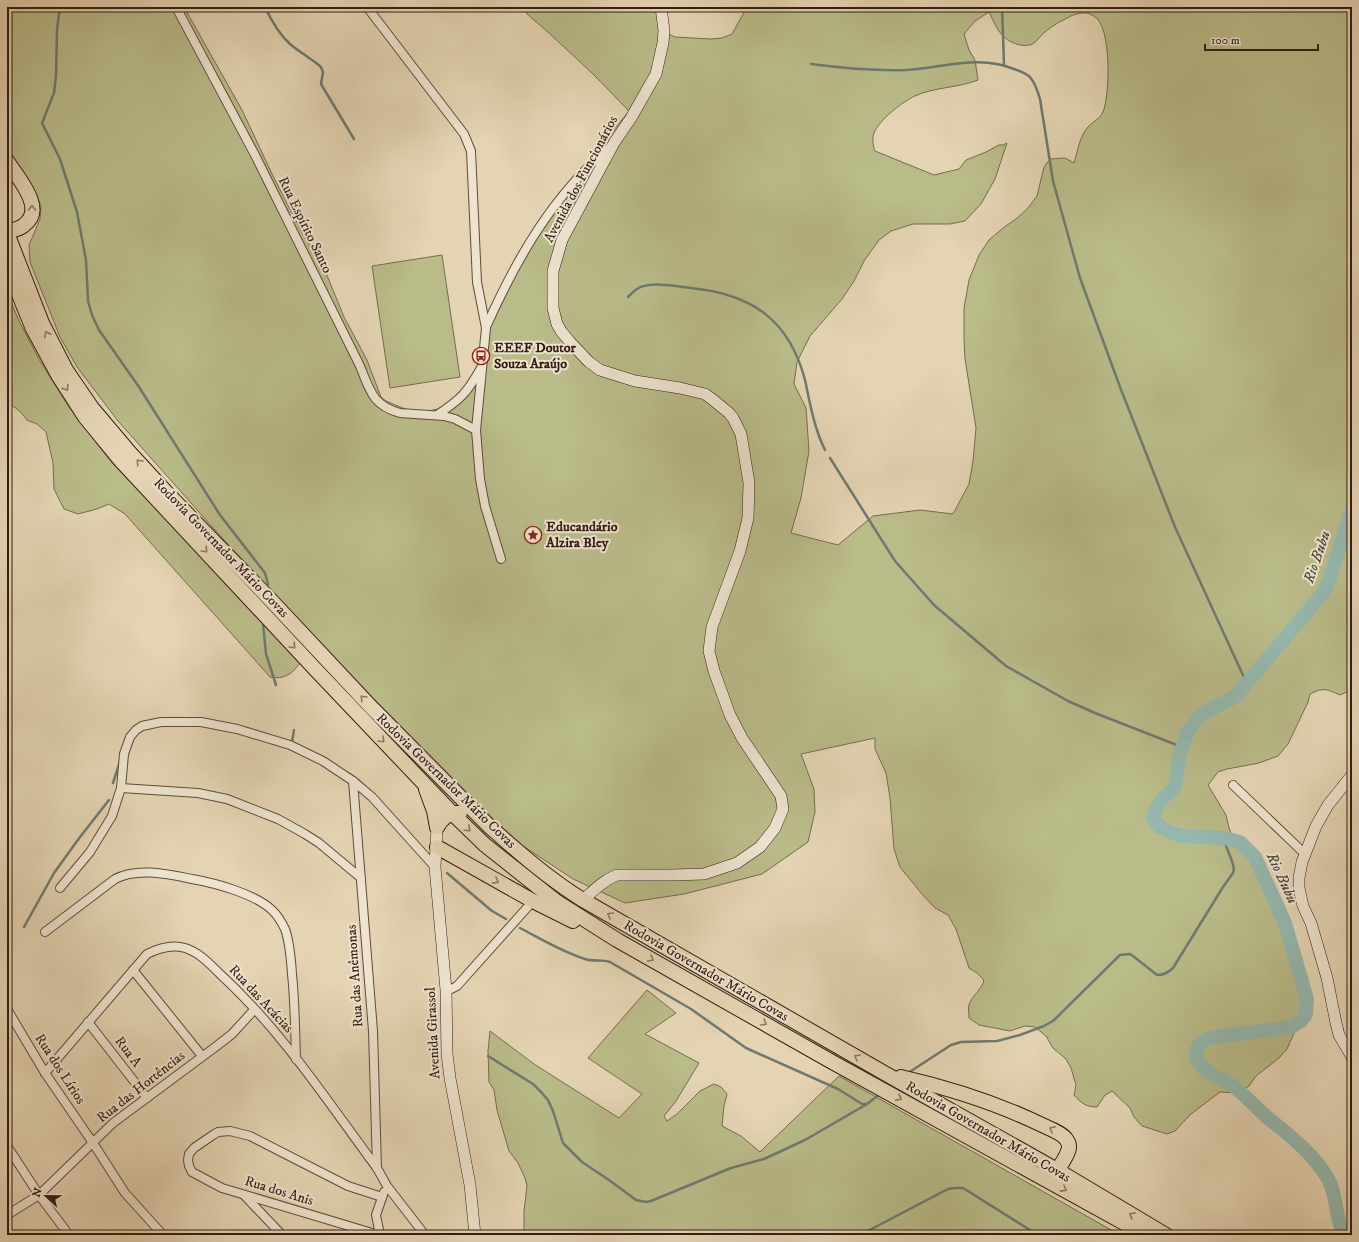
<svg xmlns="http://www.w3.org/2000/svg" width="1359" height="1242" viewBox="0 0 1359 1242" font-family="'IM FELL DW Pica',serif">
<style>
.green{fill:#b9bb89;stroke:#766c4e;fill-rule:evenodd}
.water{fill:#95b8ae;stroke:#6e7a70}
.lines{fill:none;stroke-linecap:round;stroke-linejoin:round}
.stream{stroke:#6e7a70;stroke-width:2.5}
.river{stroke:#95b8ae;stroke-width:14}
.street-casing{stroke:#604a3c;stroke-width:10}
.secondary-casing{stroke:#341c14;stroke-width:12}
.highway-casing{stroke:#341c14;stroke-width:16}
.street{stroke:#ede3ce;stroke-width:8}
.secondary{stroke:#ede3ce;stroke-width:11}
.highway{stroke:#e4d4b3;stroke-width:14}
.oneway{stroke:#8c7864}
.labels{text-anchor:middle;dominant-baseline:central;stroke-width:4;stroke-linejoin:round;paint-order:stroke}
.street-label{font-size:14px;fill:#341c14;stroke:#ede3ce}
.poi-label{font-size:14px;font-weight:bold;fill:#341c14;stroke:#ede3ce;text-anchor:start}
.water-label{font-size:15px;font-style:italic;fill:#514b42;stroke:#ede3ce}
</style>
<rect width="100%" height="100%" fill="#e4d4b3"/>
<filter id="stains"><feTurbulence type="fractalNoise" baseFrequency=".005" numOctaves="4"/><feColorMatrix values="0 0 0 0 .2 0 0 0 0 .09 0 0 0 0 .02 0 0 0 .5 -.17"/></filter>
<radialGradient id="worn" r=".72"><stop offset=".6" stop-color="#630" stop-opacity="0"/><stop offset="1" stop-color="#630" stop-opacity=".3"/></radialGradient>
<g class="green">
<path d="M7 7H184L242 110 273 176 303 234 324 268 344 317 367 360 381 397 386 401 410 411 424 412 438 409 459 397 480 364 482 346 503 286 579 173 629 111 593 74 548 32 527 14 525 7H659L662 31 675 37 711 39 722 38 732 34 747 7H1352V473L1345 517 1347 523 1352 522V611L1347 615 1348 625 1352 635V686L1349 691 1340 695C1326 689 1324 687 1310 694L1308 702 1288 744 1278 756 1259 763 1227 769 1218 772 1208 785 1226 815 1229 828 1234 841 1250 854 1258 857 1261 861 1264 872 1269 881 1273 892 1295 941 1304 976 1305 986 1306 1001 1301 1017 1287 1049 1279 1058 1256 1076 1249 1086 1237 1094 1236 1093 1220 1092 1191 1114 1175 1131 1167 1134 1142 1126 1134 1117 1130 1108 1112 1091 1105 1095 1097 1107C1086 1107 1081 1103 1074 1095L1076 1085 1071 1068 1066 1059 1053 1048 1046 1036 1035 1027 1025 1026 1010 1031 979 1025 969 1018C969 1014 968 1008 969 1005 972 995 982 990 984 980L977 973 969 968 956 929 948 915 935 908 922 894 900 867 894 849 890 798 886 773 875 749V738L801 754 814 789 815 812 808 842 762 874 684 894 625 903 573 879 523 846 475 804 325 650 256 576 118 421 77 367 60 337 30 262 29 245 40 219 41 206 36 194 7 150ZM989 12C993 20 997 30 1003 36 1010 43 1025 49 1034 43 1038 40 1041 35 1045 32 1053 25 1061 21 1071 16 1078 13 1086 11 1094 16 1112 26 1110 95 1103 112 1099 120 1093 121 1088 127 1080 135 1077 153 1074 163L1065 158 1050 159 1044 167 1037 196 1028 208 1016 219 1003 228 989 240 979 255 969 280 964 308V339L965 359 976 428 973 461 969 484 953 514 920 510 873 516 838 545 791 533 801 498 809 451 806 408 794 384 797 362 810 336 842 299 854 281 864 261 879 240 891 231 913 224H950L965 221 981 204 995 179 1007 143 1003 145H999L986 152 966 160 959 169 934 175 875 151C873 147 872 138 874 133 879 120 902 102 915 96 934 87 958 88 978 80L975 60 969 50 964 34 975 21Z"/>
<path d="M442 255 460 377 390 388 372 266Z"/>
<path d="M7 293 20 323 40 361 69 407 111 462 139 490 300 663C292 674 284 680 270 677L125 514 109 504 97 509 78 514 64 509 54 489 53 463 46 432 37 424 27 420C21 412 17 407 7 404Z"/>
<path d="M647 990 676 1013 645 1034 699 1063 676 1101 664 1116 667 1121 677 1114 700 1091 714 1084 721 1087 727 1094 724 1106 722 1126 741 1136 760 1152 839 1076 1120 1235H524V1211L527 1186 525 1178 518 1163 509 1151 497 1110 494 1090 489 1082 488 1051 490 1031 534 1064 619 1118 642 1094 588 1058Z"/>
</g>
<path class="water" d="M1352 473V522L1347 523 1345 517Z"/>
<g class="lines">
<g class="stream">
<path d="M60 7 57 29 56 76 54 93 42 123 60 159 77 212 86 260 88 301 92 315 99 330 139 387 220 515 265 573 268 584"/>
<path d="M265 7C271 20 279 34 290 44 299 52 311 58 321 67L323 72 321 84 354 139"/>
<path d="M1002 7 1004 65"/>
<path d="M811 64C842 68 874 71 906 70 942 68 979 54 1014 69 1019 71 1026 73 1030 77 1035 83 1038 92 1040 99L1053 181 1080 278 1120 387 1175 527 1247 684"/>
<path d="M628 297C631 294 634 291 637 289 649 281 677 286 691 288 751 294 789 319 805 380 810 403 814 428 825 450"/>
<path d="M830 458 895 561 934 605 1006 666 1068 701 1095 713 1182 747"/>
<path d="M263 624 266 654 276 685"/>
<path d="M243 727 269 735"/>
<path d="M292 742 294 730"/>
<path d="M348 773 357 779 372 793"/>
<path d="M113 783 120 761"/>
<path d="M447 873 492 911 506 919"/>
<path d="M24 927 54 873 80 837 109 800"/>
<path d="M520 928C541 939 562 952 585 959 594 962 602 959 610 962L691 1009 746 1048 838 1089 862 1104H867"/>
<path d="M488 1056 533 1084 541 1092 548 1100 553 1111 563 1143 582 1162 609 1180 636 1200 646 1202 651 1201 731 1168 764 1159 805 1140 867 1104 880 1094"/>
<path d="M908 1073 951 1045 961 1042 997 1041 1020 1035 1044 1026 1053 1021 1120 955 1130 954 1133 956 1157 975C1163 975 1168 973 1173 968L1223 887 1233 873 1234 869 1232 861 1223 838"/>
<path d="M860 1235 948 1189 955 1188H963L1038 1235"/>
</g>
<path class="river" d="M1344 1235C1343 1231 1341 1227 1340 1224 1335 1209 1336 1193 1328 1179 1313 1152 1286 1133 1262 1113 1252 1103 1242 1092 1230 1084 1221 1078 1207 1074 1200 1064 1192 1053 1197 1043 1209 1038L1291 1027 1301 1021 1305 1016 1306 1013 1307 999 1285 923 1255 857 1240 842 1223 838 1183 836 1172 833 1161 828 1156 823 1153 817 1157 807 1165 796 1172 790 1176 783 1179 758 1187 732 1195 722 1204 713 1236 696 1323 593 1329 581 1352 508"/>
<defs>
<g id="street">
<path d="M176 7 255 155 359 364C370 389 371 405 400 413L444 416 455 419 476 430"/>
<path d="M367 7 464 134 471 151 477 282 486 328 476 430 480 479 485 506 501 559"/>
<path d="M486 327C517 258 552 196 611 146"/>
<path d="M437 415C461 399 467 393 481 368"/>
<path d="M353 781 373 1031 377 1168"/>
<path d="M1233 785 1305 854"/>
<path d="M121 788 198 793 227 799 278 819 305 834 319 843 361 878"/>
<path d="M60 888 90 852 112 816 121 788 124 754 130 737 136 730 142 726 161 722H201L237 729 290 745 323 761 353 781 372 797 435 867"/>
<path d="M45 932 115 879C137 867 168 874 192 879 215 883 256 894 273 911 278 916 282 923 285 929 290 943 291 959 292 974 295 1002 295 1030 296 1059"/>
<path d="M133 970 202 1056"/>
<path d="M446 990 451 989 457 986 533 901"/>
<path d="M7 1009 45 1073 93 1143 125 1193 163 1235"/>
<path d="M88 1022 147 1098"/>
<path d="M45 1073 147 954C159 948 172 944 185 948 199 952 211 965 221 975 282 1031 328 1102 377 1168L387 1186 425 1235"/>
<path d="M7 1146 39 1195 69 1235"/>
<path d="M244 1195 282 1235"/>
<path d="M7 1215 39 1195 113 1123 218 1045 232 1034 254 1010"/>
<path d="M379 1235 222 1188 192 1172 189 1166 188 1160 189 1154 194 1148 213 1135 218 1132 230 1131 250 1136 348 1186 382 1197"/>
<path d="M380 1235 376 1215 384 1192"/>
</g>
<g id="secondary">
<path d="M1352 775 1328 805 1316 826 1302 862 1299 878V888L1303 906 1311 923 1327 978 1336 1023 1339 1035 1352 1057"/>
<path d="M437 827 435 867 446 990 447 1054 450 1078 470 1185 475 1235"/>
<path d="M583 900C594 890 604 880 617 875H672L704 874 737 863 760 847 775 828 783 809 781 796 742 738 730 715 714 671 709 651 712 627 740 551 748 518 749 483 741 434 733 418 729 413 712 399 705 394 680 388 635 381 600 370 589 362 570 342 561 331 557 324 553 308V271L562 240 614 143 631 118 656 74 663 43 664 31 661 7"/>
</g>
<g id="highway">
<path d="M7 161C17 177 47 209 24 225 20 229 13 230 7 232"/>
<path d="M7 233 42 323 66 370 92 408 130 453 166 492 266 595 371 707 489 826C518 852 549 879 583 900L886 1074 1057 1170 1166 1235"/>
<path d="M7 265 33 329 58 375 85 417 122 462 316 670 452 813 485 845 557 902 617 940 834 1063 1146 1235"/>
<path d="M426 789 434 811 437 827"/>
<path d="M437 827C442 818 449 812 460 813"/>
<path d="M437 847 533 901 573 921"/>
<path d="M901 1077C949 1088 996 1103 1040 1124 1048 1128 1061 1132 1066 1139 1071 1145 1069 1150 1066 1156 1062 1163 1058 1172 1051 1175"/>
</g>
</defs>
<use href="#street" class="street-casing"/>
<use href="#secondary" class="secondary-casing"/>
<use href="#highway" class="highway-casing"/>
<use href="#street" class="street"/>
<use href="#secondary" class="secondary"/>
<use href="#highway" class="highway"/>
</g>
<defs><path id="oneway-chevron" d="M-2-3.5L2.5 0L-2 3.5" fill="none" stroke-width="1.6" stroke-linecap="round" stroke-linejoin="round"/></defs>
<g class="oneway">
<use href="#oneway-chevron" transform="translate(32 208) rotate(-90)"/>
<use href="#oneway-chevron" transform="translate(47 334) rotate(-117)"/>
<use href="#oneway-chevron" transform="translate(66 388) rotate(58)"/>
<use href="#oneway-chevron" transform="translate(139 462) rotate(-133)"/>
<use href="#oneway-chevron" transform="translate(205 550) rotate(47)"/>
<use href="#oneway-chevron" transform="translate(293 646) rotate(47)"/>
<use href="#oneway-chevron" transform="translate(363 698) rotate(-133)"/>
<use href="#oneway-chevron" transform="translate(382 740) rotate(46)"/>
<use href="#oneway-chevron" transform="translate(468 829) rotate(43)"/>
<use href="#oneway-chevron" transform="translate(496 881) rotate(29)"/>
<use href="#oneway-chevron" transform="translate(610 915) rotate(-150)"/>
<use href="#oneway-chevron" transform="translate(651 959) rotate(30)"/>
<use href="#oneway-chevron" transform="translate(764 1023) rotate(30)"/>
<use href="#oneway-chevron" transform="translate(857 1057) rotate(-150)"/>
<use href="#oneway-chevron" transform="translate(899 1098) rotate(28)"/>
<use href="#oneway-chevron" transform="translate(1052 1129) rotate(-153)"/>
<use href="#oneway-chevron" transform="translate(1064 1189) rotate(29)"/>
<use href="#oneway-chevron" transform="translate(1132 1215) rotate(-149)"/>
</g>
<defs>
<symbol id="bus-ring" viewBox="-11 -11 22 22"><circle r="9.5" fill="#ede3ce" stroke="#8f2418" stroke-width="1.5"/><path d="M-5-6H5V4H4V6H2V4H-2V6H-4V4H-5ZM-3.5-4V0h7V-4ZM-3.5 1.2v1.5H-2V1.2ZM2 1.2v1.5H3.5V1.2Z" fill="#8f2418"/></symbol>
<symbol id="sight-ring" viewBox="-11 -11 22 22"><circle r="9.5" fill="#ede3ce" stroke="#8f2418" stroke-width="1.5"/><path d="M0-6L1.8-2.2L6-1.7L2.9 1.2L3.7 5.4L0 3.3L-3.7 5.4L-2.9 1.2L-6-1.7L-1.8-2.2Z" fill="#8f2418"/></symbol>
</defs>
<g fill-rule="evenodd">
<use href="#bus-ring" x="471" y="346" width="20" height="20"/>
<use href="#sight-ring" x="523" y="525" width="20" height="20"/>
</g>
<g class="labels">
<g class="street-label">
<text transform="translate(581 179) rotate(-62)">Avenida dos Funcionários</text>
<text transform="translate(305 225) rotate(64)">Rua Espírito Santo</text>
<text transform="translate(221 548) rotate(46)">Rodovia Governador Mário Covas</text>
<text transform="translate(446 781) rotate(44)">Rodovia Governador Mário Covas</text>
<text transform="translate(706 971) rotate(30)">Rodovia Governador Mário Covas</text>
<text transform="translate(355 976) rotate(-94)">Rua das Anêmonas</text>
<text transform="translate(261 999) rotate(47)">Rua das Acácias</text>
<text transform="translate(433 1033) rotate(-93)">Avenida Girassol</text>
<text transform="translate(128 1052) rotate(53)">Rua A</text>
<text transform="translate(60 1069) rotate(57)">Rua dos Lírios</text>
<text transform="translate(141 1087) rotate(-38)">Rua das Hortências</text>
<text transform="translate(988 1132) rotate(30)">Rodovia Governador Mário Covas</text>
<text transform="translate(279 1191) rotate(17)">Rua dos Anis</text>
</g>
<g class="poi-label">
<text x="494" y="348">EEEF Doutor<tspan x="494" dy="16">Souza Araújo</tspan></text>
<text x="546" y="527">Educandário<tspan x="546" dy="16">Alzira Bley</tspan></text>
</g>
<g class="water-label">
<text transform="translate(1317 557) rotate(-71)">Rio Bubu</text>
<text transform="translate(1282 878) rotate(65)">Rio Bubu</text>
</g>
</g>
<rect width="1359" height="1242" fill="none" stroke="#e4d4b3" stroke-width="24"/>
<rect x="8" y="8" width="1343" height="1226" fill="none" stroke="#341c14" stroke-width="2"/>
<rect x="12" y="12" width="1335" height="1218" fill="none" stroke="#341c14"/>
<g transform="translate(46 1196) rotate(292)" stroke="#ede3ce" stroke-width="3" paint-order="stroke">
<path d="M0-3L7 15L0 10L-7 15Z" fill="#341c14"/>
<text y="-6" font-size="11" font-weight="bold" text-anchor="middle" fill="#341c14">N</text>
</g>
<path d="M1205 44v6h113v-6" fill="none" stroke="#341c14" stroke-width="2"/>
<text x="1211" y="44" font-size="12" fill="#341c14" stroke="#ede3ce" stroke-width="3" paint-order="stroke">100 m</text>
<rect width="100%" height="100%" filter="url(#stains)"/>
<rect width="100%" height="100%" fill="url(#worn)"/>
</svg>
